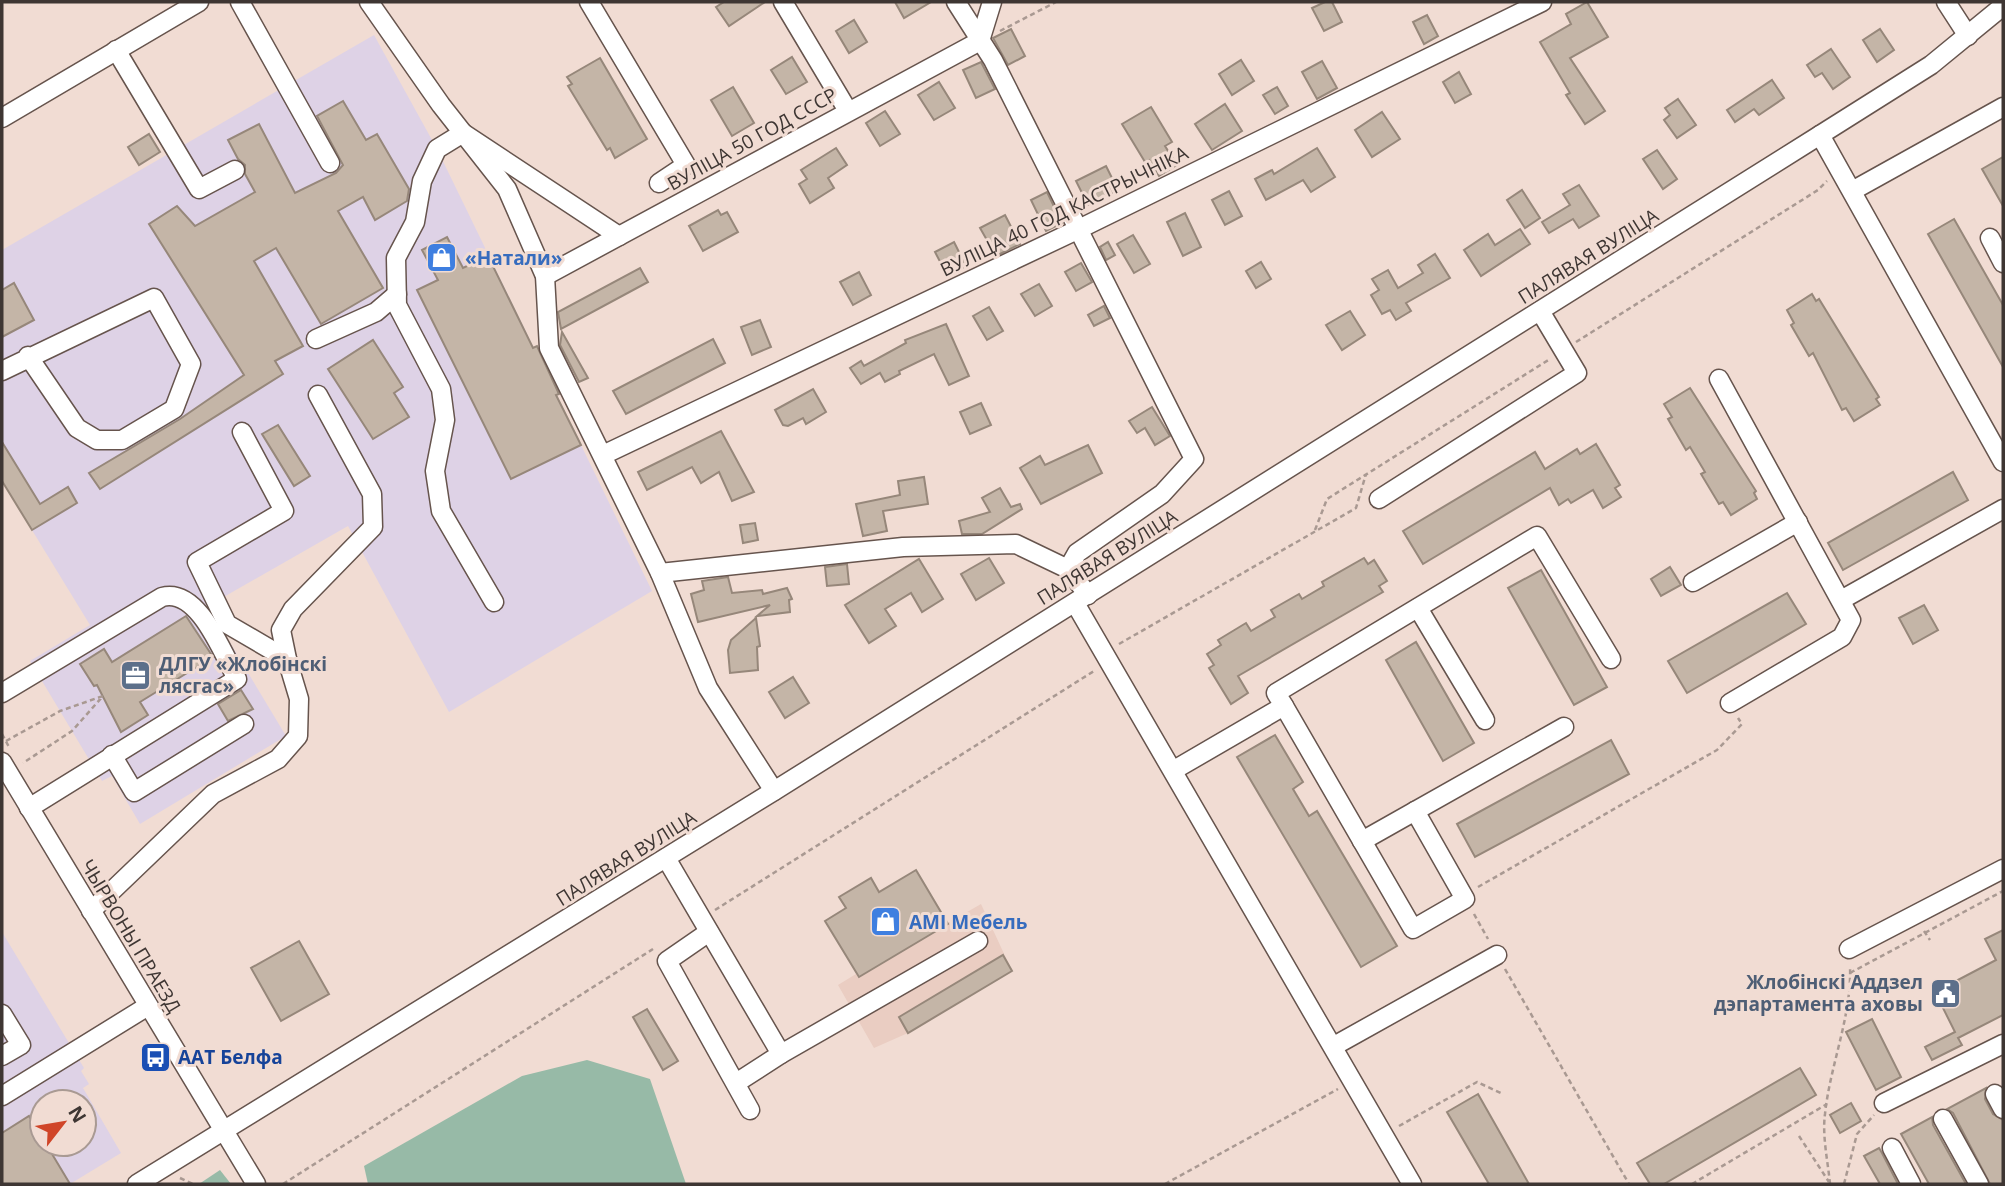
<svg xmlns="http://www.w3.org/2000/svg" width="2005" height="1186" viewBox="0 0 2005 1186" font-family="'Open Sans',sans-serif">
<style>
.built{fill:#eacdc2}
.industrial{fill:#ded2e6;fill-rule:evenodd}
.forest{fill:#97baa7}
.building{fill:#c4b5a7;stroke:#96877a;stroke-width:2}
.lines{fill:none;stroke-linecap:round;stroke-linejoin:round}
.minor-casing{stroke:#66544d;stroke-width:21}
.path{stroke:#a99992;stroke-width:2.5;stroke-dasharray:5 3.5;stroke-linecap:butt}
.minor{stroke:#fff;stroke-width:18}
.labels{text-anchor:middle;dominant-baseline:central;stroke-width:6;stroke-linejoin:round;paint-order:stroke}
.street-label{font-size:19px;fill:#3e3633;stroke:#f1dcd3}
.shop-label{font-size:19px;font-weight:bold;fill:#366cbe;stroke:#f1dcd3;text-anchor:start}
.service-label{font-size:19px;font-weight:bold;fill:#4e5e75;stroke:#f1dcd3;text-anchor:start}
.transit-label{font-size:19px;font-weight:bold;fill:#164399;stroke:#f1dcd3;text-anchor:start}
</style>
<rect width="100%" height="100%" fill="#f1dcd3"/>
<path class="built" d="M916 870 948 923 981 904 1012 971 908 1033 874 1048 838 985 856 974 825 921 846 908 839 897 871 878 880 892Z"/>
<g class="industrial">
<path d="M374 35 437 149 652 591 449 712 348 526 208 606 286 736 140 824 112 776 102 781 30 661 90 625 2 481V250Z"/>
<path d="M2 932 84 1068 81 1071 89 1084 83 1088 121 1153 70 1184H2ZM42 1102H84V1144H42Z"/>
</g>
<g class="forest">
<path d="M587 1060 650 1079 686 1184H368L364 1166 522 1076Z"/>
<path d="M220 1170 231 1184H199Z"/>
</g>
<g class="building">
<path d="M724 2H765L729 26 716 7Z"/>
<path d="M895 2H931L904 18Z"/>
<path d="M1325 2H1332L1342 22 1324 31 1312 8Z"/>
<path d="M1587 2 1608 37 1570 58 1605 111 1585 124 1566 95 1570 93 1540 42 1571 24 1566 14Z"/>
<path d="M1427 15 1438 36 1424 44 1413 22Z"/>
<path d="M854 20 867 42 849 53 836 31Z"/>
<path d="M1011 29 1025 56 1008 65 993 38Z"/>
<path d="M1880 29 1894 50 1877 62 1863 40Z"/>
<path d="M1831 49 1850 77 1833 89 1822 73 1815 77 1807 65Z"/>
<path d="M792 57 807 82 786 94 771 70Z"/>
<path d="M600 58 647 139 615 158 610 148 607 150 568 86 572 84 567 77Z"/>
<path d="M1241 60 1254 81 1232 95 1219 74Z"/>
<path d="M1322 61 1337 88 1317 99 1302 72Z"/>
<path d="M981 62 995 89 976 98 963 70Z"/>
<path d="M1459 72 1471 94 1455 103 1443 82Z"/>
<path d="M1772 80 1784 98 1759 115 1754 109 1735 122 1727 110Z"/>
<path d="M939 82 955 108 934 120 918 95Z"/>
<path d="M733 87 754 123 732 136 711 100Z"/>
<path d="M1277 87 1288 106 1275 114 1263 95Z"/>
<path d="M1678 99 1696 125 1677 138 1664 120 1670 115 1665 108Z"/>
<path d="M343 101 366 140 377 134 409 189 407 201 375 220 363 197 338 211 383 288 321 324 276 248 254 261 303 346 275 361 283 374 100 489 89 473 180 419 244 375 149 224 177 206 195 226 255 192 245 174V165L238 159 228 140 259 124 295 193 336 173 343 165 317 116Z"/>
<path d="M1225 104 1242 131 1212 150 1195 124Z"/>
<path d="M1151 107 1172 142 1165 146 1177 165 1159 176 1149 160 1145 162 1122 124Z"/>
<path d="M885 111 900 134 880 146 866 123Z"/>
<path d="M1382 112 1400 139 1372 157 1355 130Z"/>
<path d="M149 134 160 152 139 165 128 147Z"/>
<path d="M836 148 847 165 828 178 834 188 810 203 799 184 807 179 801 170Z"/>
<path d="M1317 148 1335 177 1311 192 1303 180 1266 200 1255 179 1272 170 1274 174Z"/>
<path d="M1657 150 1677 179 1663 189 1643 159Z"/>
<path d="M2003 157V206L1982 169Z"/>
<path d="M1106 166 1118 190 1088 205 1076 181Z"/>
<path d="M1579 185 1599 216 1579 228 1573 219 1549 233 1542 222 1570 205 1563 194Z"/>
<path d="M1522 190 1540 218 1525 228 1507 200Z"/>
<path d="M1229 191 1242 216 1225 225 1212 200Z"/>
<path d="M1047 192 1062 223 1046 231 1031 200Z"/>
<path d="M718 210 721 215 727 212 738 232 703 251 689 226Z"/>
<path d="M1185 213 1201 247 1183 256 1167 222Z"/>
<path d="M1005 215 1020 244 996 256 980 228Z"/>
<path d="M1954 219 2003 305V367L1928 234Z"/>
<path d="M1520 229 1530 244 1481 276 1464 250 1488 234 1495 245Z"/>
<path d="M1133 235 1150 264 1134 273 1117 244Z"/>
<path d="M447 237 463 268 488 256 533 348 537 346 559 394 556 395 581 445 511 479 417 290 438 280 422 250Z"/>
<path d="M954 242 966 266 947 275 935 252Z"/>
<path d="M1108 242 1115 255 1106 260 1100 247Z"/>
<path d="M1435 254 1450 278 1406 303 1411 311 1396 320 1390 310 1382 314 1371 295 1379 290 1372 279 1388 270 1398 288 1423 273 1418 265Z"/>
<path d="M1261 262 1271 279 1256 288 1246 271Z"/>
<path d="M1081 263 1092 282 1076 291 1065 272Z"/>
<path d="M640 268 648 282 561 329 558 312Z"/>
<path d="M859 272 871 295 853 305 840 282Z"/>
<path d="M14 283 34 320 2 337V290Z"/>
<path d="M1039 284 1052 306 1035 316 1021 294Z"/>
<path d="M1812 294 1816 301 1819 299 1879 397 1876 399 1880 405 1854 421 1846 408 1842 410 1813 353 1809 356 1791 325 1794 323 1787 310Z"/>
<path d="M1104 306 1110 318 1094 326 1088 315Z"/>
<path d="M989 307 1003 331 987 340 973 316Z"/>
<path d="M1350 311 1365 335 1342 350 1326 325Z"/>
<path d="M760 320 771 347 752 355 741 327Z"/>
<path d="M946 324 969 376 949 385 934 354 899 371 900 374 885 382 880 373 861 384 850 368 861 361 864 366 906 343 905 340Z"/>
<path d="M562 332 588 378 579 382 560 345Z"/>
<path d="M713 339 725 363 626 414 613 391Z"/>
<path d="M373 340 403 387 394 393 409 417 373 439 328 369Z"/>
<path d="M1690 388 1756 491 1754 493 1757 499 1731 515 1723 502 1719 504 1701 474 1705 472 1690 447 1686 450 1668 419 1672 417 1664 404Z"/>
<path d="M813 389 826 412 806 424 803 418 788 426 783 425 775 410Z"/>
<path d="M981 403 991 425 970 434 960 412Z"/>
<path d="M1152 407 1170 436 1155 445 1145 428 1137 433 1129 421Z"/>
<path d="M278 425 310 476 294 486 262 434Z"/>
<path d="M721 431 754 492 732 501 719 472 701 483 692 467 647 490 638 472Z"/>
<path d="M2 442 40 504 68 487 77 503 32 530 2 481Z"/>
<path d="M1596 444 1620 485 1615 488 1621 497 1603 508 1593 490 1571 503 1568 499 1559 505 1550 488 1423 564 1403 531 1535 452 1545 469 1577 449 1580 454Z"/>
<path d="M1088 445 1102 473 1041 504 1020 468 1040 456 1045 465Z"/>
<path d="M1953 472 1968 500 1843 570 1828 543Z"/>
<path d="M924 477 928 504 883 511 887 531 863 536 856 504 900 495 898 481Z"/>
<path d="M1000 488 1011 507 1020 504 1022 509 982 534H962L959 521 990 512 982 498Z"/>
<path d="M755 523 758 540 743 543 740 525Z"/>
<path d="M989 558 1004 583 976 600 961 574Z"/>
<path d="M1364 558 1368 564 1374 560 1387 581 1379 586 1383 592 1238 676 1248 693 1231 704 1209 668 1214 665 1207 654 1221 645 1218 640 1246 623 1251 631 1275 617 1271 610 1299 594 1302 599 1324 586 1322 582Z"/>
<path d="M919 559 943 599 922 612 911 593 885 609 896 626 869 643 845 605Z"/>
<path d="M847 564 849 584 827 586 825 567Z"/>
<path d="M1670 567 1681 585 1661 596 1651 579Z"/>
<path d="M1541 570 1607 687 1574 705 1508 588Z"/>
<path d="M728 577 732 593 762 590 763 594 787 588 792 599 789 600 790 612 757 616 770 605 698 622 691 594 704 590 702 581Z"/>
<path d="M1787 593 1806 624 1687 693 1668 661Z"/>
<path d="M1924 605 1938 630 1913 644 1899 618Z"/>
<path d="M186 616 213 657 140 702 148 715 121 732 97 685 94 686 80 664 104 649 112 662Z"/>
<path d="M756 618 760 646 757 647 758 670 730 673 728 650 731 640Z"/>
<path d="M1416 642 1474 743 1443 761 1386 660Z"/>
<path d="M793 677 809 703 785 718 769 692Z"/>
<path d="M241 690 253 709 228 721 218 704Z"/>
<path d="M1275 735 1303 782 1293 789 1309 816 1317 811 1397 946 1361 967 1237 757Z"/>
<path d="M1611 740 1629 774 1475 857 1457 824Z"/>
<path d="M916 870 948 924 859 977 825 921 846 908 839 897 871 878 879 892Z"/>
<path d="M2003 930V1015L1958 1038 1962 1045 1932 1060 1925 1047 1955 1032 1935 992 1996 960 1985 939Z"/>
<path d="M299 941 329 994 281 1021 251 968Z"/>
<path d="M1003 955 1012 971 908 1033 899 1017Z"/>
<path d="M647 1009 678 1061 663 1070 633 1017Z"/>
<path d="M1872 1019 1901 1077 1876 1090 1846 1032Z"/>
<path d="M1800 1068 1816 1095 1664 1184H1650L1637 1163Z"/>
<path d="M1986 1088 1985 1099 1993 1114 2003 1120V1184H1990L1953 1113 1947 1109Z"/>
<path d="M1478 1094 1499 1131 1529 1184H1489L1447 1112Z"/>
<path d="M1851 1103 1861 1121 1840 1133 1830 1115Z"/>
<path d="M29 1116 42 1138V1144H46L70 1184H2V1133Z"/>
<path d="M1932 1117 1933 1125 1966 1184H1929L1901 1134Z"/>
<path d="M1879 1148 1882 1153 1898 1184H1880L1864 1156Z"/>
</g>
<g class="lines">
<defs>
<g id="minor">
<path d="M240 2 330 163"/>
<path d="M369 2 441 105 507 189 545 276 549 348 660 573 708 688 774 791"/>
<path d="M589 2 686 165 659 183"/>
<path d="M783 2 848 111"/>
<path d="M956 2 993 60 1194 459 1162 494 1077 553 1068 569"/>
<path d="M1946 2 1968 36"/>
<path d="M116 50 199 189 235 170"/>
<path d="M2 118 199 2"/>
<path d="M1820 135 2003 462"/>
<path d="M1852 191 2003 107"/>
<path d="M1990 238 2003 263"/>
<path d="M545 276 980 41 992 2"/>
<path d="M316 339 376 312 397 294"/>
<path d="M2 371 154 298 191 364 174 409 122 440H97L77 428 28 356"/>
<path d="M1719 379 1851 620 1842 637 1730 703"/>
<path d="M603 455 1079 229 1542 2"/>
<path d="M1379 499 1577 373 1540 311"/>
<path d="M660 573 903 547 1016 544 1068 569 1088 595"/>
<path d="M1693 582 1798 522"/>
<path d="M1841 600 2003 509"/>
<path d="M494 602 441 511 435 471 445 420 441 389 397 305 396 258 415 222 422 181 437 149 463 133 619 236"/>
<path d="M1075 603 1412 1184"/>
<path d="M1418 608 1485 720"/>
<path d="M287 659 281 630 293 609 373 527 372 494 318 395"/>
<path d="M2 693 162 597C198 587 222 652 237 679L29 808"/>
<path d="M1284 706 1413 929 1465 899 1415 811"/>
<path d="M112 755 134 792 244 724"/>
<path d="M2 762 256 1184"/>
<path d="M1174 770 1284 706 1276 693 1537 536 1611 659"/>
<path d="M1362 841 1564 727"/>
<path d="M666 858 781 1054 978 941"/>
<path d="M91 911 213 794 278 759 298 736 299 699 287 659 227 624 197 562 284 511 242 432"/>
<path d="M709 932 667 961 750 1110"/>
<path d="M1849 949 2003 869"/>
<path d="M2 1014 21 1045 2 1056"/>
<path d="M1334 1046 1497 955"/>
<path d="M736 1083 781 1054"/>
<path d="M1995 1094 2003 1109"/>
<path d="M2 1096 148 1006"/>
<path d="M1884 1103 2003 1044"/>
<path d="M1943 1119 1979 1184"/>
<path d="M1892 1148 1911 1184"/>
<path d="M137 1184 774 791 1820 135 1931 65 2003 6"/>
</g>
</defs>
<use href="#minor" class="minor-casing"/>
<g class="path">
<path d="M1000 31 1056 2"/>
<path d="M1576 342 1818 190 1827 181"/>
<path d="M1315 530 1327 499 1550 359"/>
<path d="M1119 644 1356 508 1366 474"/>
<path d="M2 734 9 747"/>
<path d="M6 741 60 711 103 696 72 731 23 763"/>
<path d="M1478 887 1717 750 1742 724 1738 718"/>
<path d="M715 910 1094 671"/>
<path d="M1474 914 1488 939"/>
<path d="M1924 931 1930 940"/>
<path d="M1505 969 1629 1184"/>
<path d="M1850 973 2003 891"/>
<path d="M1399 1126 1477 1082 1503 1094"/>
<path d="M1799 1136 1829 1182"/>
<path d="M180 1178 193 1184"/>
<path d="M283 1184 653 949"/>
<path d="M1165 1184 1338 1089"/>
<path d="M1692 1184 1827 1104"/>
<path d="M1830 1184C1828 1162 1822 1136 1825 1114 1830 1065 1852 1016 1850 966"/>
<path d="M1844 1184 1857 1134 1874 1115"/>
</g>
<use href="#minor" class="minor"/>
</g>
<defs>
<symbol id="shop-square" viewBox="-11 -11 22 22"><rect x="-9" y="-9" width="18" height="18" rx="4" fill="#3f7fe0" stroke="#f1dcd3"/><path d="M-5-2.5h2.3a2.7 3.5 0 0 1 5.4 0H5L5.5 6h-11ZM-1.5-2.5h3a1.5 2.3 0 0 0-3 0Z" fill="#fff"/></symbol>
<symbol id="office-square" viewBox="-11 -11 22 22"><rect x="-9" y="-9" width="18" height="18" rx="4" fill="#5c6f8a" stroke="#f1dcd3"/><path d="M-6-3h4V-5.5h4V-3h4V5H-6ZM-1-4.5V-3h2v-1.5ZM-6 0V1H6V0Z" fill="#fff"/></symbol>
<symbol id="civic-square" viewBox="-11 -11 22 22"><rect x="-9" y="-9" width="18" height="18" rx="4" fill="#5c6f8a" stroke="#f1dcd3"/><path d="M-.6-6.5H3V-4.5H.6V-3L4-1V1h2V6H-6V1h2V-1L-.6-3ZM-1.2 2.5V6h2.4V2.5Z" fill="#fff"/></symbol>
<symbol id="bus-square" viewBox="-11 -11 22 22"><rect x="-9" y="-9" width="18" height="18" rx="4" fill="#1a4fb4" stroke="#f1dcd3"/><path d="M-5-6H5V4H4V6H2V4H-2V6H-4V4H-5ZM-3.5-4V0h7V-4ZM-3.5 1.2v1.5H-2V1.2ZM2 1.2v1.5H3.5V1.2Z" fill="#fff"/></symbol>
</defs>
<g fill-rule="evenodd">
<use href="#shop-square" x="424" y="240" width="35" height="35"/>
<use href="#office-square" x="118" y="658" width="35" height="35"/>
<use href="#shop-square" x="868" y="904" width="35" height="35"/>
<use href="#civic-square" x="1928" y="976" width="35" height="35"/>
<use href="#bus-square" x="138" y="1040" width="35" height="35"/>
</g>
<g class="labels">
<g class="street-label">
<text transform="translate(752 139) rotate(-29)">ВУЛІЦА 50 ГОД СССР</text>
<text transform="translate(1064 211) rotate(-26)">ВУЛІЦА 40 ГОД КАСТРЫЧНІКА</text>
<text transform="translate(1588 256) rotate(-32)">ПАЛЯВАЯ ВУЛІЦА</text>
<text transform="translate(1107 557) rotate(-32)">ПАЛЯВАЯ ВУЛІЦА</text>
<text transform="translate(626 858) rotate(-32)">ПАЛЯВАЯ ВУЛІЦА</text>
<text transform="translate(131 936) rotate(59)">ЧЫРВОНЫ ПРАЕЗД</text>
</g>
<g class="shop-label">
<text x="465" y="258">«Натали»</text>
<text x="909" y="922">AMI Мебель</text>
</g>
<g class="service-label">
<text x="159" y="664">ДЛГУ «Жлобінскі<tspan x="159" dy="22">лясгас»</tspan></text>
<text x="1923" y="982" text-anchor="end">Жлобінскі Аддзел<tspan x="1923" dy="22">дэпартамента аховы</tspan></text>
</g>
<g class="transit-label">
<text x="178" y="1057">ААТ Белфа</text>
</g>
</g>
<rect width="2005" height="1186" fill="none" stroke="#3e3633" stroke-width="7"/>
<g transform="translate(63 1123) rotate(59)"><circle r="33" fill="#f1dcd3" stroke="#a99a93" stroke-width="2"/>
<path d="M0-5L12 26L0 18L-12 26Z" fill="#d04528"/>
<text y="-10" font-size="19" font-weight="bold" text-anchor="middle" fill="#3e3633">N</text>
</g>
</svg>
